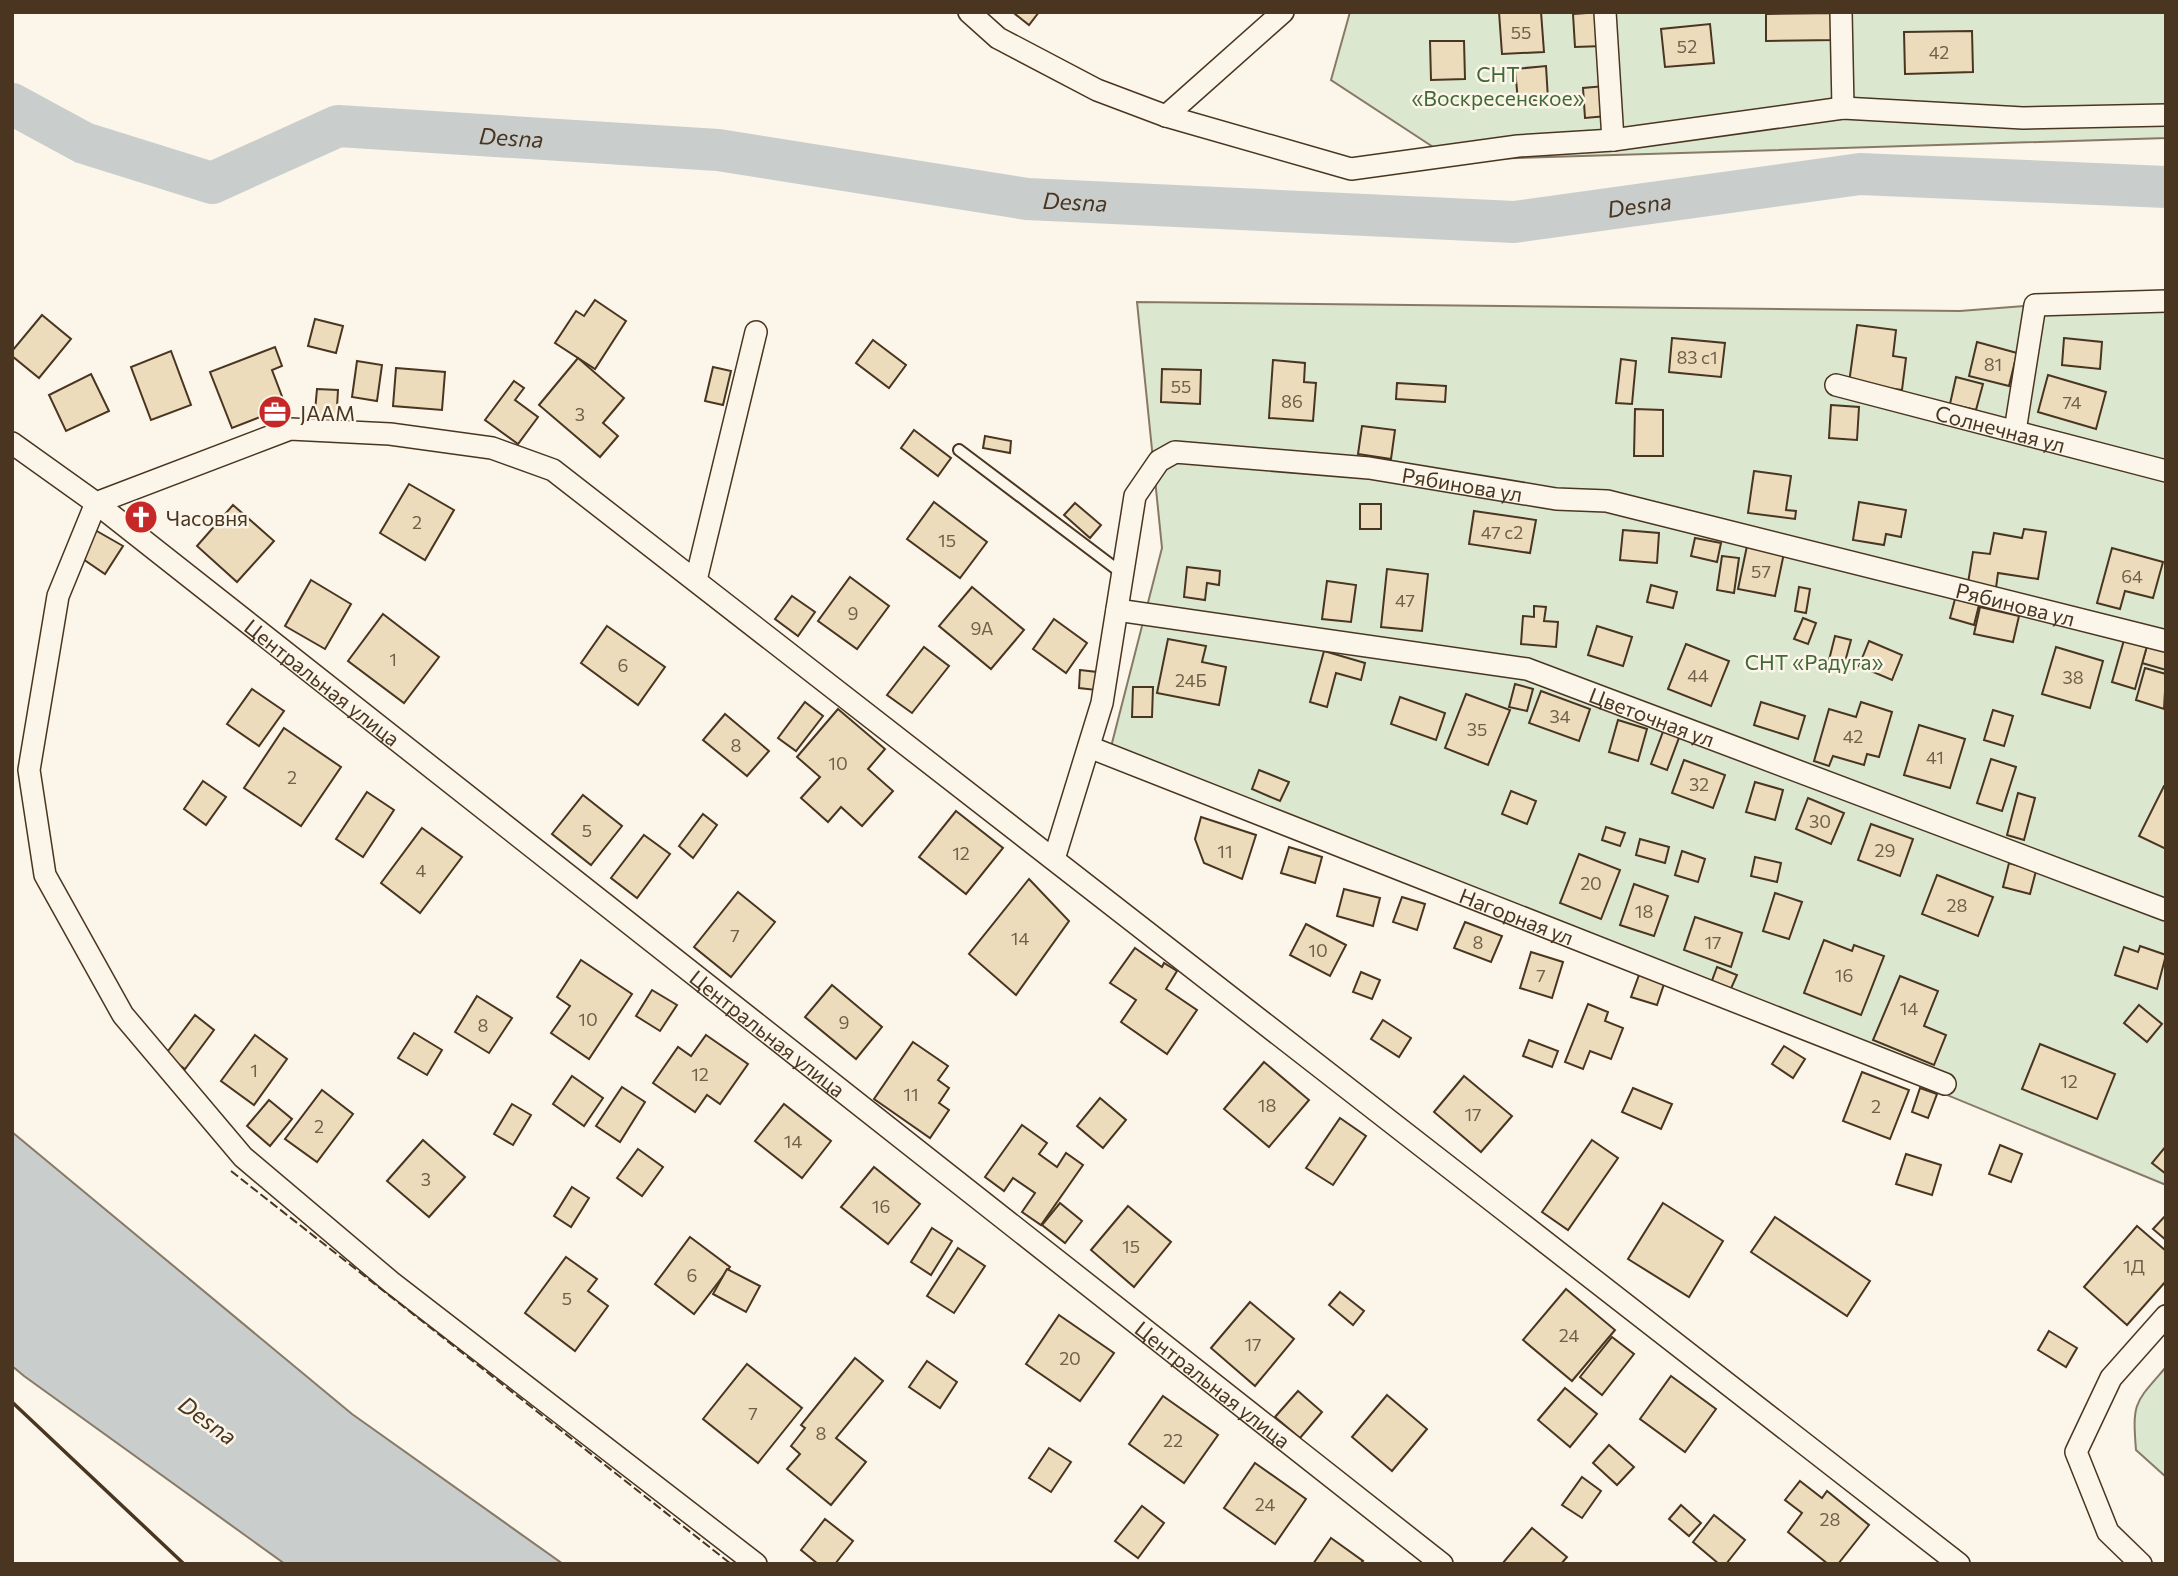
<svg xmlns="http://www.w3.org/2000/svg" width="2178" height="1576" viewBox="0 0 2178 1576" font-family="Commissioner,sans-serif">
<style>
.green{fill:#dce7d0;stroke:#887966;stroke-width:2}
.water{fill:#c9cecd;stroke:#887966;stroke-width:2}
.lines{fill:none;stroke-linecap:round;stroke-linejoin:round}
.river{stroke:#c9cecd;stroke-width:42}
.building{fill:#ecdcbc;stroke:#4a3520;stroke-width:2}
.lane-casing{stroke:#4a3520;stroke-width:14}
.street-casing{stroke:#4a3520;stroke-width:24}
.lane{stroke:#fbf6e9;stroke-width:10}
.street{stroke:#fbf6e9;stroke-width:21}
.fence{stroke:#4a3520;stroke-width:2;stroke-dasharray:9 3.5;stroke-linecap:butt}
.wall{stroke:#4a3520;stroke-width:3.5}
.labels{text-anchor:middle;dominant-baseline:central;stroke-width:5;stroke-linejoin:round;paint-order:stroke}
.number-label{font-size:18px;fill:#725f47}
.park-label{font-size:21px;fill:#436837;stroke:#fbf6e9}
.poi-label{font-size:21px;fill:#4a3520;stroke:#fbf6e9;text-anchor:start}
.street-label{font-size:21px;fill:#4a3520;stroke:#fbf6e9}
.water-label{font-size:23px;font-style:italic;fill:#4a3520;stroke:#fbf6e9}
</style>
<rect width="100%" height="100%" fill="#fbf6e9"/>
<g class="green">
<path d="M1350 12H2166V138L1453 160 1331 80Z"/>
<path d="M2166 295V1185L1110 751 1162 548 1137 302 1960 311Z"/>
<path d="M2166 1367V1477L2136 1450C2132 1401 2135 1403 2166 1367Z"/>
</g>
<path class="water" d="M12 1132 352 1414 563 1564H285L24 1376 12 1366Z"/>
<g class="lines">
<path class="river" id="s1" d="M12 104 84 143 212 183 338 126 718 150 1027 199 1514 222 1860 174 2166 187"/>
</g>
<g class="building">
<path d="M1017 12H1039L1029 25 1015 14Z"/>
<path d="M1499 12H1541L1544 52 1502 54Z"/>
<path d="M1601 12 1603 46 1575 47 1573 14Z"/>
<path d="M1836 13V40L1766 41V14Z"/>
<path d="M1710 24 1714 63 1665 67 1661 29Z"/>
<path d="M1972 31 1973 72 1905 74 1904 32Z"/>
<path d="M1430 41H1464L1465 79 1431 80Z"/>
<path d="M1546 66 1548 99 1518 101 1515 69Z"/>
<path d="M1605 86 1607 116 1585 118 1583 88Z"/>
<path d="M595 300 626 321 595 369 555 343 576 311 584 316Z"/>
<path d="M42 315 71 339 39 378 12 356V351Z"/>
<path d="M315 319 343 326 336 353 308 346Z"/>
<path d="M1857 325 1896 330 1893 356 1906 358 1902 390 1849 383Z"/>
<path d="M1672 338 1725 343 1721 377 1669 372Z"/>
<path d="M2064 338 2102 342 2100 369 2062 365Z"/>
<path d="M873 340 906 365 889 388 856 363Z"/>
<path d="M1977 342 2017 353 2009 386 1969 376Z"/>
<path d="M275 347 282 366 272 370 286 407 232 428 210 372Z"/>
<path d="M171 351 191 405 151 420 131 367Z"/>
<path d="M578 358 624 398 603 423 618 436 600 457 539 405Z"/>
<path d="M1621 359 1636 361 1632 404 1616 403Z"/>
<path d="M1273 360 1305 363 1304 382 1316 383 1313 421 1269 418Z"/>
<path d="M357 361 382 365 377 401 352 397Z"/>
<path d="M713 367 731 371 723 405 705 401Z"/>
<path d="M396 368 445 372 442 410 393 406Z"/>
<path d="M1162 369 1201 370 1200 404 1161 402Z"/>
<path d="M91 374 109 411 66 431 49 395Z"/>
<path d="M2048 375 2106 392 2096 429 2038 412Z"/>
<path d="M1956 377 1983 384 1976 410 1950 404Z"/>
<path d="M514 381 524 388 515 400 538 417 518 444 485 420Z"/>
<path d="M1397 383 1446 386 1445 402 1396 399Z"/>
<path d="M317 389 338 390 336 424 314 422Z"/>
<path d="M1831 405 1859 407 1857 440 1829 438Z"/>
<path d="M1635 409 1663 410V456H1634Z"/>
<path d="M1362 426 1395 430 1391 459 1358 454Z"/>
<path d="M914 430 951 458 938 476 901 448Z"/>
<path d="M985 436 1011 441 1010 453 983 448Z"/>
<path d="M1754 471 1791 476 1786 510 1796 511 1795 519 1748 513Z"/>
<path d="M409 484 454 510 425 560 380 533Z"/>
<path d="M934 502 987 542 960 578 907 539Z"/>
<path d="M1859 502 1906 510 1901 537 1886 534 1884 545 1853 540Z"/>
<path d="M1075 503 1101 525 1090 538 1064 515Z"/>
<rect x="1360" y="504" width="21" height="25"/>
<path d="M233 505 274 541 237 582 197 546Z"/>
<path d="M140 507 150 520 142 528 131 515Z"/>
<path d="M1474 511 1536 520 1530 553 1469 544Z"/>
<path d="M2024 529 2046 532 2038 579 1998 573 1996 588 1968 583 1973 552 1990 554 1994 533 2022 538Z"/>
<path d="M95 530 123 546 105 574 80 557Z"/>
<path d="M1623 530 1659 533 1657 563 1620 560Z"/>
<path d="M1695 538 1721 543 1717 562 1691 556Z"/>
<path d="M1747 546 1784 553 1775 596 1738 589Z"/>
<path d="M2112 548 2163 562 2153 598 2125 591 2120 609 2097 603Z"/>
<path d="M1722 556 1739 558 1734 593 1717 590Z"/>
<path d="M1187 567 1220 571 1219 585 1207 583 1205 600 1184 597Z"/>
<path d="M1387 569 1428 574 1422 631 1381 627Z"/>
<path d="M850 577 889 606 857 649 818 621Z"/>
<path d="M311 580 351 604 325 649 285 626Z"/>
<path d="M1327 581 1356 585 1351 622 1322 619Z"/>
<path d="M1651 585 1677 592 1673 608 1647 602Z"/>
<path d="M972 587 1024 630 991 669 939 626Z"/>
<path d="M1799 587 1810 589 1806 613 1795 611Z"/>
<path d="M792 596 815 612 798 636 775 619Z"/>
<path d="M1955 599 1979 605 1974 625 1950 618Z"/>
<path d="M1534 606 1546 607 1544 621 1558 622 1556 647 1521 644 1523 616 1534 617Z"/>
<path d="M1980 607 2019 616 2013 642 1974 634Z"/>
<path d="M383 614 439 657 404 703 348 661Z"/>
<path d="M1803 618 1816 623 1808 644 1794 639Z"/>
<path d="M1054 619 1087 643 1066 673 1033 649Z"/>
<path d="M607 626 665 667 638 705 581 663Z"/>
<path d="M1597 626 1632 637 1623 666 1588 655Z"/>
<path d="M1835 636 1851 640 1843 669 1828 664Z"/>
<path d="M1168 639 1206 646 1202 662 1226 667 1219 705 1157 693Z"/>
<path d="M2149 639 2166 644V670L2142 663Z"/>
<path d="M2124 640 2147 646 2135 689 2112 682Z"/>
<path d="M1869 641 1902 655 1892 680 1859 666Z"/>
<path d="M1686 644 1729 661 1711 706 1668 689Z"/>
<path d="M924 647 949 666 912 713 887 695Z"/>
<path d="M2056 647 2103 661 2090 708 2042 694Z"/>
<path d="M1324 651 1365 663 1361 680 1336 673 1327 707 1310 702Z"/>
<path d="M2145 668 2166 674 2164 709 2136 700Z"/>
<path d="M1080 670 1097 672 1096 690 1079 688Z"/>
<path d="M1515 684 1533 689 1527 711 1509 707Z"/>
<path d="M1133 687H1153L1152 717H1132Z"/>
<path d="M252 689 284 711 259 746 227 724Z"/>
<path d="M1541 691 1590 709 1579 741 1529 723Z"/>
<path d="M1466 694 1510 710 1488 765 1445 748Z"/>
<path d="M1400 697 1445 713 1436 740 1391 724Z"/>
<path d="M805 702 823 716 796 751 778 738Z"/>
<path d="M1761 702 1805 716 1798 739 1754 725Z"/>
<path d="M1861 702 1892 712 1879 757 1867 754 1864 765 1833 756 1829 766 1814 761 1829 709 1856 717Z"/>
<path d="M838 709 885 749 868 769 893 791 862 826 841 807 828 822 801 798 820 777 797 757Z"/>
<path d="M1993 710 2013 716 2004 746 1984 740Z"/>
<path d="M725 714 769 751 747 776 703 740Z"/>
<path d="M1618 720 1647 729 1638 761 1609 752Z"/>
<path d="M1919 725 1965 739 1950 788 1904 775Z"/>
<path d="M284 728 341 767 301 826 244 788Z"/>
<path d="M1664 729 1680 735 1667 770 1651 764Z"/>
<path d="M1991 759 2016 767 2002 811 1977 803Z"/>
<path d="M1684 760 1725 775 1713 808 1672 793Z"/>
<path d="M1259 770 1289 782 1280 801 1252 789Z"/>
<path d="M203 781 226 797 206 825 184 809Z"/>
<path d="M1755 782 1783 790 1775 820 1746 812Z"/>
<path d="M2164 786H2166V849L2139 836Z"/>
<path d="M1511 791 1536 801 1527 824 1502 814Z"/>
<path d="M367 792 394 810 363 857 336 839Z"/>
<path d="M2018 793 2035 798 2024 840 2007 835Z"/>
<path d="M583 795 622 826 591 865 552 834Z"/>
<path d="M1808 798 1844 813 1831 844 1796 829Z"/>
<path d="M956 811 1003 848 966 894 919 857Z"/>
<path d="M703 814 717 825 693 858 679 846Z"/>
<path d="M1201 817 1256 835 1242 879 1204 863 1195 839Z"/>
<path d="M1871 824 1913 839 1900 876 1858 860Z"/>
<path d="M1606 827 1625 833 1620 846 1602 840Z"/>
<path d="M422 828 462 857 420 913 381 883Z"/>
<path d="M644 835 670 854 637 898 611 878Z"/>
<path d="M1640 839 1669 847 1665 863 1636 855Z"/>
<path d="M1289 847 1322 857 1315 883 1281 873Z"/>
<path d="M1682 851 1705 859 1698 882 1675 875Z"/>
<path d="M1579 854 1620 870 1601 919 1560 903Z"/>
<path d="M1755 857 1781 863 1777 882 1751 876Z"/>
<path d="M2009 863 2036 871 2030 894 2003 887Z"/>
<path d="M1937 875 1993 897 1978 936 1922 914Z"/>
<path d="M1029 879 1069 921 1016 995 969 954Z"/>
<path d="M1634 884 1668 896 1654 936 1620 925Z"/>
<path d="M1344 889 1380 898 1373 926 1337 916Z"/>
<path d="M738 892 775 922 731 977 694 947Z"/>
<path d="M1775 893 1802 902 1789 939 1763 931Z"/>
<path d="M1402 897 1425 904 1417 930 1393 922Z"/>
<path d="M1695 917 1742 933 1731 967 1684 950Z"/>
<path d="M1465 922 1502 936 1491 962 1454 948Z"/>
<path d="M1306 924 1346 945 1330 976 1290 955Z"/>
<path d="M1824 940 1852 951 1854 945 1884 956 1861 1015 1804 993Z"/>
<path d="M2140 946 2166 955 2157 989 2115 975 2124 947 2138 952Z"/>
<path d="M1135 948 1162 967 1164 963 1177 971 1166 989 1197 1010 1167 1054 1121 1022 1136 1000 1110 983Z"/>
<path d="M1531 952 1563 962 1552 998 1520 988Z"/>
<path d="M581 960 632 994 589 1059 551 1033 570 1006 557 997Z"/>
<path d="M1717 967 1737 975 1729 993 1710 986Z"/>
<path d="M1361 972 1380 980 1372 999 1353 992Z"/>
<path d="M1639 975 1664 984 1657 1005 1631 997Z"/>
<path d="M1900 976 1938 991 1924 1026 1946 1035 1934 1065 1873 1040Z"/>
<path d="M832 985 882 1027 856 1059 805 1017Z"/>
<path d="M652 990 677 1005 660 1031 636 1016Z"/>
<path d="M477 996 512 1018 489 1053 455 1032Z"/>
<path d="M1588 1004 1608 1012 1605 1021 1623 1028 1611 1059 1590 1051 1583 1069 1565 1062Z"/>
<path d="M2139 1005 2162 1024 2147 1042 2124 1023Z"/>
<path d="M195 1015 214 1030 185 1069 165 1055Z"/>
<path d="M1383 1020 1411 1038 1399 1057 1371 1039Z"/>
<path d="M414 1033 442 1050 427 1075 398 1058Z"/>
<path d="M255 1035 287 1059 254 1105 221 1081Z"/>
<path d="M706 1035 748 1064 720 1104 707 1095 695 1112 653 1083 678 1047 691 1056Z"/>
<path d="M1529 1040 1558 1051 1552 1067 1523 1056Z"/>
<path d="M913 1042 948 1066 938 1080 949 1088 939 1103 949 1110 930 1138 874 1099Z"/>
<path d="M2040 1044 2115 1074 2097 1119 2022 1089Z"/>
<path d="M1784 1046 1805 1059 1793 1078 1772 1064Z"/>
<path d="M1264 1062 1309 1100 1269 1147 1224 1109Z"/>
<path d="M1862 1072 1909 1090 1890 1139 1843 1121Z"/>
<path d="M572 1076 603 1098 584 1126 553 1104Z"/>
<path d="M1464 1076 1512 1116 1481 1152 1434 1112Z"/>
<path d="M622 1087 645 1102 620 1142 596 1126Z"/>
<path d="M1633 1088 1672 1104 1661 1129 1622 1112Z"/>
<path d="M1920 1088 1937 1094 1928 1118 1912 1112Z"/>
<path d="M322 1090 353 1114 317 1162 285 1139Z"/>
<path d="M1100 1098 1126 1120 1103 1148 1077 1126Z"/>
<path d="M269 1100 292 1119 270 1146 247 1126Z"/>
<path d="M512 1104 531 1115 513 1145 494 1134Z"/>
<path d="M784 1104 831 1141 802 1178 755 1141Z"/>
<path d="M1340 1118 1366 1136 1333 1185 1306 1168Z"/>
<path d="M1022 1125 1047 1143 1039 1154 1057 1167 1066 1153 1083 1165 1041 1225 1022 1212 1035 1193 1013 1178 1004 1191 985 1177Z"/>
<path d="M423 1140 465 1177 429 1217 387 1181Z"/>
<path d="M1592 1140 1618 1158 1568 1230 1542 1212Z"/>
<path d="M2000 1145 2022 1154 2011 1182 1989 1174Z"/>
<path d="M2166 1146V1174L2152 1163Z"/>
<path d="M638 1149 663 1167 642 1196 617 1178Z"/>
<path d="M1906 1154 1941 1165 1932 1195 1896 1184Z"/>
<path d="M874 1167 920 1204 888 1244 841 1207Z"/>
<path d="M572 1187 589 1198 571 1227 554 1216Z"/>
<path d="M1060 1203 1082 1221 1065 1243 1042 1225Z"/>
<path d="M1663 1203 1723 1241 1689 1297 1628 1259Z"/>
<path d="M1128 1206 1171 1242 1134 1287 1091 1250Z"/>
<path d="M2166 1215V1240L2153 1229Z"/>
<path d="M1775 1217 1870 1281 1847 1316 1751 1252Z"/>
<path d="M2137 1226 2166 1251V1281L2127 1325 2084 1287Z"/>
<path d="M932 1228 952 1241 931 1275 911 1262Z"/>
<path d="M690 1237 730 1267 694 1314 655 1284Z"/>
<path d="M958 1248 985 1266 954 1313 927 1296Z"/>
<path d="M566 1257 597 1279 588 1291 608 1306 575 1351 525 1313Z"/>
<path d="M727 1269 760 1286 746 1312 713 1294Z"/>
<path d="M1566 1289 1615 1330 1572 1381 1523 1340Z"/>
<path d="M1340 1292 1364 1311 1353 1325 1329 1305Z"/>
<path d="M1250 1302 1294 1339 1255 1386 1211 1348Z"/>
<path d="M1059 1315 1114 1353 1080 1401 1026 1364Z"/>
<path d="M2049 1331 2077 1348 2066 1367 2038 1350Z"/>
<path d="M1612 1337 1634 1354 1602 1395 1580 1377Z"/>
<path d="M855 1358 883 1381 836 1438 866 1462 831 1505 787 1469 800 1454 791 1446 805 1428 801 1425Z"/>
<path d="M927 1361 957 1382 940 1408 909 1387Z"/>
<path d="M747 1364 802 1408 758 1463 703 1419Z"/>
<path d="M1671 1376 1716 1409 1685 1452 1640 1419Z"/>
<path d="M1565 1388 1597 1414 1570 1447 1538 1420Z"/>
<path d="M1298 1391 1322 1412 1300 1438 1275 1417Z"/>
<path d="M1387 1395 1427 1429 1392 1471 1352 1437Z"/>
<path d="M1163 1396 1218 1435 1184 1483 1129 1444Z"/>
<path d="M1609 1445 1634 1467 1617 1485 1593 1463Z"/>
<path d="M1049 1448 1071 1462 1051 1492 1029 1478Z"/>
<path d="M1255 1463 1306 1499 1275 1544 1224 1508Z"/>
<path d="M1582 1477 1601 1491 1582 1518 1562 1505Z"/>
<path d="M1800 1481 1822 1498 1827 1491 1869 1525 1838 1564H1828L1788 1532 1802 1513 1785 1500Z"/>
<path d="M1681 1505 1701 1523 1689 1536 1669 1519Z"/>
<path d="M1142 1506 1164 1523 1138 1558 1115 1541Z"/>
<path d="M1714 1515 1745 1540 1726 1564H1719L1693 1542Z"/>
<path d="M825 1519 853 1541 835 1564H818L801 1550Z"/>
<path d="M1532 1528 1567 1557 1561 1564H1502Z"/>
<path d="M1331 1538 1363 1561 1360 1564H1313Z"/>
</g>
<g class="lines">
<defs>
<path id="lane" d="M959 450 1123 574"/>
<g id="street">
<path d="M969 12 998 38 1097 90 1166 116 1351 169 1518 146 1613 140 1843 108 2023 118 2166 115"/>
<path d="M1605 12 1613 140"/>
<path d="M1841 12 1843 108"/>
<path d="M1166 116 1283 12"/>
<path id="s2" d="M1836 385 2166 471"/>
<path d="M2015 431 2035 305 2166 301"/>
<path d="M12 443 96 503 290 429 390 434 492 448 553 470 1959 1564"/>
<path d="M696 580 756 332"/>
<path id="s3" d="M1117 610 1527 669 2166 910"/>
<path id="s4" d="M1089 747 1945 1084"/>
<path id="s5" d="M1054 859 1102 703 1135 496 1159 461 1175 452 1369 468 1556 499 1607 501 2166 641"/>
<path id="s6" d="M756 1564 391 1282 243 1157 123 1015 45 875 29 770 58 596 96 503 1442 1564"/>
<path d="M2141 1564 2108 1532 2076 1452 2111 1378 2166 1316"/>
</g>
</defs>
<use href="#lane" class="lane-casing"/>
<use href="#street" class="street-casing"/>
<use href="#lane" class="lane"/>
<use href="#street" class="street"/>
<path class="fence" d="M231 1171 731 1564"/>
<path class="wall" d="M12 1402 184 1564"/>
</g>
<defs>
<symbol id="office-disc" viewBox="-11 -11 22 22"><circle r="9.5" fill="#c62828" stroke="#fbf6e9"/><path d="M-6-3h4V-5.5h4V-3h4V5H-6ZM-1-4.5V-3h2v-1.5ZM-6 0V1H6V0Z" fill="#fff"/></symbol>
<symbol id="church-disc" viewBox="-11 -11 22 22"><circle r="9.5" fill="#c62828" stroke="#fbf6e9"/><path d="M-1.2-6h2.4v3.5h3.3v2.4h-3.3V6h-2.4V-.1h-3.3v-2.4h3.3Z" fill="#fff"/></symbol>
</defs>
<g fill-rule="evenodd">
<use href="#office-disc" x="256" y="393" width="38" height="38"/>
<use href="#church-disc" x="122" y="498" width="38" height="38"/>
</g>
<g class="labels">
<g class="number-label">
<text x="1521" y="32">55</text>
<text x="1687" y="46">52</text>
<text x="1939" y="52">42</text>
<text x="1697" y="357">83 с1</text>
<text x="1993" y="364">81</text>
<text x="1181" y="386">55</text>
<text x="1292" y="401">86</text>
<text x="2072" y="402">74</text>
<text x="580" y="414">3</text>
<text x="417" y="522">2</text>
<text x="1502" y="532">47 с2</text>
<text x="947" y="540">15</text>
<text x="1761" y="571">57</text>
<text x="2132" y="576">64</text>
<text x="1405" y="600">47</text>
<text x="853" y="613">9</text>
<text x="982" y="628">9А</text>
<text x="393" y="659">1</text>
<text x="623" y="665">6</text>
<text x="1698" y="675">44</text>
<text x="2073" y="677">38</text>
<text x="1191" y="680">24Б</text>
<text x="1560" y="716">34</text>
<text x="1477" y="729">35</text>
<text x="1853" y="736">42</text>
<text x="736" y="745">8</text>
<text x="1935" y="757">41</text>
<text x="838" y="763">10</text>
<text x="292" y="777">2</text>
<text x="1699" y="784">32</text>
<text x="1820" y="821">30</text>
<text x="587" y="830">5</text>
<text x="1885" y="850">29</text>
<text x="1225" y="851">11</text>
<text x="961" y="853">12</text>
<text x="421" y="870">4</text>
<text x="1591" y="883">20</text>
<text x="1957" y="905">28</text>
<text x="1644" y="911">18</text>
<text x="735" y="935">7</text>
<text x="1020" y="938">14</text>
<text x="1478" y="942">8</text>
<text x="1713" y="942">17</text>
<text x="1318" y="950">10</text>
<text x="1541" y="975">7</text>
<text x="1844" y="975">16</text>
<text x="1909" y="1008">14</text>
<text x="588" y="1019">10</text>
<text x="844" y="1022">9</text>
<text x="483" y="1025">8</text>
<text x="254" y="1070">1</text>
<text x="700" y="1074">12</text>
<text x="2069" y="1081">12</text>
<text x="911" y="1094">11</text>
<text x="1267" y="1105">18</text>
<text x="1876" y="1106">2</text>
<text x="1473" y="1114">17</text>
<text x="319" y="1126">2</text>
<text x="793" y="1141">14</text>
<text x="426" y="1179">3</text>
<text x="881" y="1206">16</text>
<text x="1131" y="1246">15</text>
<text x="2134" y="1266">1Д</text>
<text x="692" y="1275">6</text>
<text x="567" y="1298">5</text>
<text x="1569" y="1335">24</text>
<text x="1253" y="1344">17</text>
<text x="1070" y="1358">20</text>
<text x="753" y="1413">7</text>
<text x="821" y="1433">8</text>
<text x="1173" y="1440">22</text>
<text x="1265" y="1504">24</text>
<text x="1830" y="1519">28</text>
</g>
<g class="park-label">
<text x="1498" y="73">СНТ<tspan x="1498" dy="24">«Воскресенское»</tspan></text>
<text x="1814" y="661">СНТ «Радуга»</text>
</g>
<g class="poi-label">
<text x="300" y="412">JAAM</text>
<text x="166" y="517">Часовня</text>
</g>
<g class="street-label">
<text stroke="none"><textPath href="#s2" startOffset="170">Солнечная ул</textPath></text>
<text stroke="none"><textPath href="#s5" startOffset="723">Рябинова ул</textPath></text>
<text stroke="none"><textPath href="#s5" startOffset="1290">Рябинова ул</textPath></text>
<text stroke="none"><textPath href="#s6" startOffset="1673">Центральная улица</textPath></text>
<text stroke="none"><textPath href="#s3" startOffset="548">Цветочная ул</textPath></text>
<text stroke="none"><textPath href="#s4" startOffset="460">Нагорная ул</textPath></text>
<text stroke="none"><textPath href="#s6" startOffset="2240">Центральная улица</textPath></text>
<text stroke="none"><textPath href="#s6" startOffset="2807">Центральная улица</textPath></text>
</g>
<g class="water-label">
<text stroke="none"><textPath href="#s1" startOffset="528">Desna</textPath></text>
<text stroke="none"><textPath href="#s1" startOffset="1096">Desna</textPath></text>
<text stroke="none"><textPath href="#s1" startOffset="1662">Desna</textPath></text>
<text transform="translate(208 1420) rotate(36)">Desna</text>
</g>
</g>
<rect width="2178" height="1576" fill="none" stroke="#4a3520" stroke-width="28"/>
</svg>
